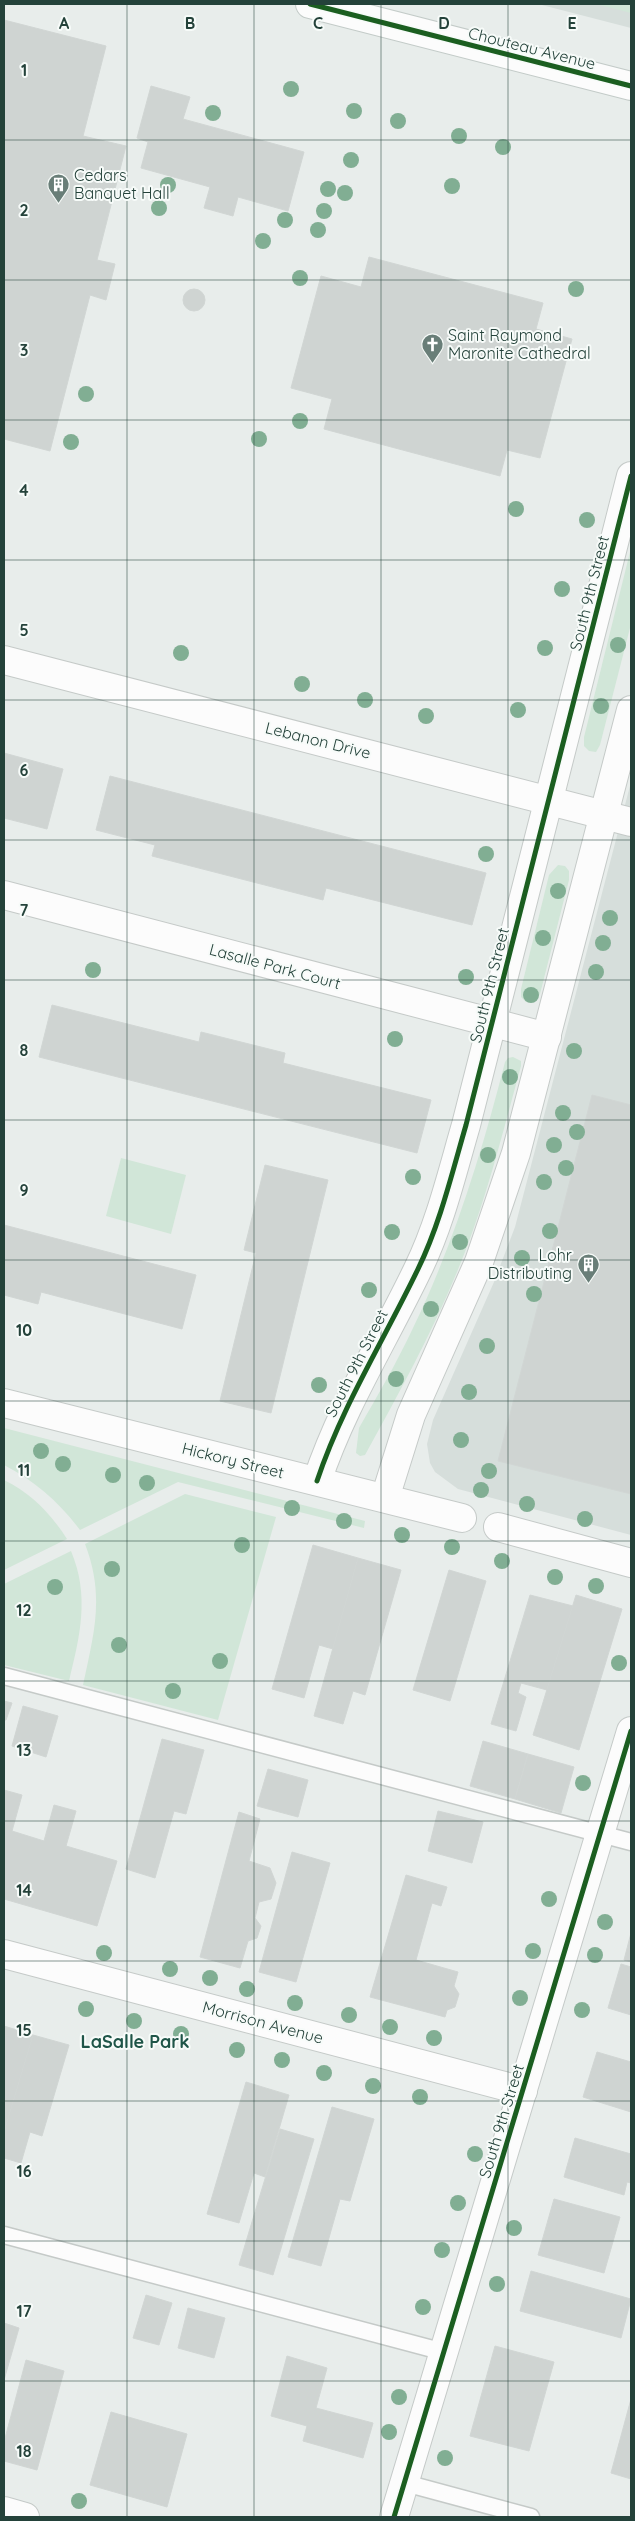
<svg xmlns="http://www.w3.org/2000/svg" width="635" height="2521" viewBox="0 0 635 2521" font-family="Quicksand,sans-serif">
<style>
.built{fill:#d6dedb}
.green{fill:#d1e6d8}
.building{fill:#cfd4d2;stroke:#d1d6d4}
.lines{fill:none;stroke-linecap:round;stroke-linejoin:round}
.service-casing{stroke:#c5cac8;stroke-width:19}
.minor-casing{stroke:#c5cac8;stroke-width:30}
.secondary-casing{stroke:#c3cbc8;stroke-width:30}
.service{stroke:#fcfcfc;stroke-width:16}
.minor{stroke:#fcfcfc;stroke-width:28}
.secondary{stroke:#fcfcfc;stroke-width:28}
.cycleway-casing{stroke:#f7fbf9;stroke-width:8}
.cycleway{stroke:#1b5e20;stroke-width:5}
.tree{fill:#81ae93}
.grid{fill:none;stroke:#24423a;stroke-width:1;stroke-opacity:0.55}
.labels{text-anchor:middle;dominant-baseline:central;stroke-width:4;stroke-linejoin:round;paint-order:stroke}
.street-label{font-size:16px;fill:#24423a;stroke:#f7fbf9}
.poi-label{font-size:16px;fill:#24423a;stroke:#f7fbf9;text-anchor:start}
.neighbourhood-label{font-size:18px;font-weight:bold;fill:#1f5548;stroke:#f7fbf9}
.grid-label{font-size:16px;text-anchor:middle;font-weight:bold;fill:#24423a;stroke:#f7fbf9;stroke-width:4;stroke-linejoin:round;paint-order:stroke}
</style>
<rect width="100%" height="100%" fill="#e8edeb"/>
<g class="built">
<path d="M538 4H631V28Z"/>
<path d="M631 782V1535L458 1489 435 1472 430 1463 427 1444 433 1420 494 1282 515 1227Z"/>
</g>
<g class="green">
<path d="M596 4H631V13Z"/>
<path d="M631 548V624L600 745 596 752 589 751 584 746V737Z"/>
<path d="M558 865 565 866 569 871V880L540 994 534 1002H526L521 997V989L549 875Z"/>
<path d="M513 1057 521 1061V1066C502 1135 485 1205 457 1272 431 1335 398 1395 365 1455L360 1456 356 1453 359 1428C378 1395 397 1362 413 1328 454 1243 482 1152 505 1062L508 1058Z"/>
<path d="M121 1158 186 1175 171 1234 106 1216Z"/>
<path d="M4 1428 365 1521 364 1528 178 1482 80 1530C59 1502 35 1481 4 1465Z"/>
<path d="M4 1480C31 1493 51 1514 67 1539L4 1570Z"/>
<path d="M185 1494 276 1517 218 1720 83 1685C94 1633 105 1596 85 1544Z"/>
<path d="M71 1551C90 1596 80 1636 69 1681L4 1665V1584Z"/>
</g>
<g class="building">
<path d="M4 20 106 46 83 136 126 146 97 260 115 264 106 300 90 295 50 451 4 439Z"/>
<path d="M151 86 190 97 183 119 304 152 288 211 238 197 233 216 204 208 210 187 141 168 148 142 137 138Z"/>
<path d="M369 257 543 303 536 329 572 339 540 458 507 450 500 476 324 429 332 399 291 388 321 276 361 287Z"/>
<circle cx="194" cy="300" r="11"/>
<path d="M4 753 63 769 47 829 4 818Z"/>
<path d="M110 776 486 873 472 925 326 888 323 900 152 856 155 845 96 830Z"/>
<path d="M52 1005 199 1042 201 1032 285 1053 283 1063 431 1100 417 1153 39 1057Z"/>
<path d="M592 1095 631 1105V1494L498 1461Z"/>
<path d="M265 1165 328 1180 271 1413 220 1401 256 1253 244 1250Z"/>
<path d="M4 1225 196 1275 182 1329 41 1292 38 1304 4 1295Z"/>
<path d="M313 1545 358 1558 333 1649 319 1645 304 1698 272 1689Z"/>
<path d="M358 1558 401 1570 365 1695 353 1691 343 1724 314 1716Z"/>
<path d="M449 1570 486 1581 450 1701 413 1690Z"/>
<path d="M530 1595 573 1606 547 1690 521 1683 518 1693 526 1697 516 1731 491 1724Z"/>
<path d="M576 1595 622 1609 579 1750 533 1735Z"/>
<path d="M4 1701 12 1703 6 1720H4Z"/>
<path d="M23 1706 58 1716 46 1757 12 1746Z"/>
<path d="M162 1739 204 1750 186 1814 174 1811 155 1878 126 1869Z"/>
<path d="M483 1741 528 1754 515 1799 470 1786Z"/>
<path d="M528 1754 574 1767 561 1813 515 1799Z"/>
<path d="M268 1769 308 1780 298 1817 257 1806Z"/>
<path d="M4 1790 22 1795 12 1831 44 1841 54 1805 76 1811 66 1846 117 1861 97 1926 4 1899Z"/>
<path d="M438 1811 483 1822 472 1863 428 1851Z"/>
<path d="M239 1812 260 1819 249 1861 270 1868 276 1883 271 1899 259 1902 255 1918 261 1926 257 1938 248 1941 240 1968 200 1957Z"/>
<path d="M292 1852 330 1863 296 1982 259 1972Z"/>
<path d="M406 1875 447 1887 441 1906 432 1903 416 1960 458 1972 454 1986 459 1994 455 2007 447 2010 445 2017 370 1997Z"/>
<path d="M631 1933V1962L624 1960Z"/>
<path d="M621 1964 631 1967V2015L608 2008Z"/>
<path d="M4 2026 33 2035 4 2132Z"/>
<path d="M33 2035 69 2045 42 2136 30 2132 21 2163 4 2158V2132Z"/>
<path d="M597 2052 631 2062V2112L583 2097Z"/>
<path d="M246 2082 289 2095 265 2177 254 2173 239 2223 207 2214Z"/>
<path d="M332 2107 374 2119 350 2201 340 2199 321 2266 288 2257Z"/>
<path d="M280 2129 314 2139 273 2275 239 2265Z"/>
<path d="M575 2138 631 2154V2183L627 2182 624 2195 564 2177Z"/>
<path d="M554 2199 620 2217 604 2273 538 2255Z"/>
<path d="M531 2271 631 2299 621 2338 520 2311Z"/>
<path d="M146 2295 172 2303 159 2345 133 2338Z"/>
<path d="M188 2308 225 2318 214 2358 178 2348Z"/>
<path d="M4 2323 19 2328 4 2380Z"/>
<path d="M495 2346 554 2362 529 2451 470 2436Z"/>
<path d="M287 2356 327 2368 316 2408 373 2423 363 2458 303 2441 307 2426 271 2416Z"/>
<path d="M26 2360 64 2371 37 2470 4 2461V2442Z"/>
<path d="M631 2399V2479L611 2473Z"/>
<path d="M111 2412 187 2434 167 2507 90 2485Z"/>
</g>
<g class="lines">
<defs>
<g id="service">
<path d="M4 1676 631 1842"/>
<path d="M4 2235 444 2352"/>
<path d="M405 2483 531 2517"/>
</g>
<g id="minor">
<path d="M4 660 631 822"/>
<path d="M4 895 547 1037"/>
<path d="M4 1403 462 1518"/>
<path d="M317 1481C342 1406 384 1340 418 1269 440 1224 452 1173 466 1125L631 476"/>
<path d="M385 1498 411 1415 479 1262 516 1153 631 710"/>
<path d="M498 1527 631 1563"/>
<path d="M4 1954 523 2091"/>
<path d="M4 2511 25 2517"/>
<path d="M394 2517 631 1731"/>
</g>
<path id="secondary" d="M310 4 631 86"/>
</defs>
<use href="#service" class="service-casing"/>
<use href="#minor" class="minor-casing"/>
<use href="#secondary" class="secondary-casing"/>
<use href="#service" class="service"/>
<use href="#minor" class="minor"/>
<use href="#secondary" class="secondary"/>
<defs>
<g id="cycleway">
<path d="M310 4 631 86"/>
<path d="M317 1481C342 1406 384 1340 418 1269 440 1224 452 1173 466 1125L631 476"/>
<path d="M394 2517 631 1731"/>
</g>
</defs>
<use href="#cycleway" class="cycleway-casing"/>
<use href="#cycleway" class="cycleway"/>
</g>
<g class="tree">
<circle cx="291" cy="89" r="8"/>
<circle cx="354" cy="111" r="8"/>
<circle cx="213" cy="113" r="8"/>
<circle cx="398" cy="121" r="8"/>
<circle cx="459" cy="136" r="8"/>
<circle cx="503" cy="147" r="8"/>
<circle cx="351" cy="160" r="8"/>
<circle cx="168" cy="185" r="8"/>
<circle cx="452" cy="186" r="8"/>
<circle cx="328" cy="189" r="8"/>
<circle cx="345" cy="193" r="8"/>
<circle cx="159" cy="208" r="8"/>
<circle cx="324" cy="211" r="8"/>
<circle cx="285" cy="220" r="8"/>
<circle cx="318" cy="230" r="8"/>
<circle cx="263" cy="241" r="8"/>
<circle cx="300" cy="278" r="8"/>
<circle cx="576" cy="289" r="8"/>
<circle cx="86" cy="394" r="8"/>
<circle cx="300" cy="421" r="8"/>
<circle cx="259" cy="439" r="8"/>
<circle cx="71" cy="442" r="8"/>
<circle cx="516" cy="509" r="8"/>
<circle cx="587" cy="520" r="8"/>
<circle cx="562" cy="589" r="8"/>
<circle cx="618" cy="645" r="8"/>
<circle cx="545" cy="648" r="8"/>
<circle cx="181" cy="653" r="8"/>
<circle cx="302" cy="684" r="8"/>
<circle cx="365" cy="700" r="8"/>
<circle cx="601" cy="706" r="8"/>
<circle cx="518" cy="710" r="8"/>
<circle cx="426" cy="716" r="8"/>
<circle cx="486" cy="854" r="8"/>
<circle cx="558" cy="891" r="8"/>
<circle cx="610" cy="918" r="8"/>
<circle cx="543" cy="938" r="8"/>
<circle cx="603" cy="943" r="8"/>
<circle cx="93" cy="970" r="8"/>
<circle cx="596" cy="972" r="8"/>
<circle cx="466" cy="977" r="8"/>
<circle cx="531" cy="995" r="8"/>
<circle cx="395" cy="1039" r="8"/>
<circle cx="574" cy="1051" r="8"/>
<circle cx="510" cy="1077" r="8"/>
<circle cx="563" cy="1113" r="8"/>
<circle cx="577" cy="1132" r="8"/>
<circle cx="554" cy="1145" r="8"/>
<circle cx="488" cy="1155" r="8"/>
<circle cx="566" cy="1168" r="8"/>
<circle cx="413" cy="1177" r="8"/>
<circle cx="544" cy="1182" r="8"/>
<circle cx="550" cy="1231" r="8"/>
<circle cx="392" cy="1232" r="8"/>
<circle cx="460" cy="1242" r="8"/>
<circle cx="522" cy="1258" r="8"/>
<circle cx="369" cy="1290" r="8"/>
<circle cx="534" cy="1294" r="8"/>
<circle cx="431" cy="1309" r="8"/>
<circle cx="487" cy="1346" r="8"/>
<circle cx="396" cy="1379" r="8"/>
<circle cx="319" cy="1385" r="8"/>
<circle cx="469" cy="1392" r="8"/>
<circle cx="461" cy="1440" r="8"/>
<circle cx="41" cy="1451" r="8"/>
<circle cx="63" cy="1464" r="8"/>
<circle cx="489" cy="1471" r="8"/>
<circle cx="113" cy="1475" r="8"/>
<circle cx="147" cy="1483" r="8"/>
<circle cx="481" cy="1490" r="8"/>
<circle cx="527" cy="1504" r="8"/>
<circle cx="292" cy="1508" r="8"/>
<circle cx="585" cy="1519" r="8"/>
<circle cx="344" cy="1521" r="8"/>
<circle cx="402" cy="1535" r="8"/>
<circle cx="242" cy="1545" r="8"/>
<circle cx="452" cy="1547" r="8"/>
<circle cx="502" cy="1561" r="8"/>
<circle cx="112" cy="1569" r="8"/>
<circle cx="555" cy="1577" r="8"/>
<circle cx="596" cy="1586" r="8"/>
<circle cx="55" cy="1587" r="8"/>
<circle cx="119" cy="1645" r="8"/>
<circle cx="220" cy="1661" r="8"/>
<circle cx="619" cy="1663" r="8"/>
<circle cx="173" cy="1691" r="8"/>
<circle cx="583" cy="1783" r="8"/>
<circle cx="549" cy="1899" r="8"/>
<circle cx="605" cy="1922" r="8"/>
<circle cx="533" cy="1951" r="8"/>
<circle cx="104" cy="1953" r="8"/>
<circle cx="595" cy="1955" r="8"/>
<circle cx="170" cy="1969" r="8"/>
<circle cx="210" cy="1978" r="8"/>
<circle cx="247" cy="1989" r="8"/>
<circle cx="520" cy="1998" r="8"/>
<circle cx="295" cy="2003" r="8"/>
<circle cx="86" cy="2009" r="8"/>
<circle cx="582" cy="2010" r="8"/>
<circle cx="349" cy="2015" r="8"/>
<circle cx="134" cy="2021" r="8"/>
<circle cx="390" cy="2027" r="8"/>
<circle cx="181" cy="2034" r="8"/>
<circle cx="434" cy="2038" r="8"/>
<circle cx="237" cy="2050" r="8"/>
<circle cx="282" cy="2060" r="8"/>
<circle cx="324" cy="2073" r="8"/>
<circle cx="373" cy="2086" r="8"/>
<circle cx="420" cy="2097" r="8"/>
<circle cx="475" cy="2154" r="8"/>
<circle cx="458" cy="2203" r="8"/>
<circle cx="514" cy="2228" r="8"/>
<circle cx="442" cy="2250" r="8"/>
<circle cx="497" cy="2284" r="8"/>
<circle cx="423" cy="2307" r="8"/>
<circle cx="399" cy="2397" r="8"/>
<circle cx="389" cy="2432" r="8"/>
<circle cx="445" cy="2458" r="8"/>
<circle cx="79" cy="2501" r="8"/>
</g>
<path class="grid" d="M127 4V2517M254 4V2517M381 4V2517M508 4V2517M4 140H631M4 280H631M4 420H631M4 560H631M4 700H631M4 840H631M4 980H631M4 1120H631M4 1260H631M4 1401H631M4 1541H631M4 1681H631M4 1821H631M4 1961H631M4 2101H631M4 2241H631M4 2381H631"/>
<defs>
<symbol id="building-pin" viewBox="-11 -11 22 30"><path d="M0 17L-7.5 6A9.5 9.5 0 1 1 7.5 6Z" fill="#697e78" stroke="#f7fbf9"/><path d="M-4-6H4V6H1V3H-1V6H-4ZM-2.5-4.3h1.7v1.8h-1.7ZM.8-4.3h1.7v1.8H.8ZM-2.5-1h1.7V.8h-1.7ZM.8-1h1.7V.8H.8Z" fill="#fff"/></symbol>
<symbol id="church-pin" viewBox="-11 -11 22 30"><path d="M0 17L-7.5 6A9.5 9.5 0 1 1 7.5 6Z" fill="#697e78" stroke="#f7fbf9"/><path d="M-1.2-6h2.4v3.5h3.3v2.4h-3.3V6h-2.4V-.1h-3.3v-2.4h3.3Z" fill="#fff"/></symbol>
</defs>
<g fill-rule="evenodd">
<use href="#building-pin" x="46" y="172" width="25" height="34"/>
<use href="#church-pin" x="420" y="332" width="25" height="34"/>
<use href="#building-pin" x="576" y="1252" width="25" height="34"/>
</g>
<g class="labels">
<g class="street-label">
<text transform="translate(532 48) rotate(14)">Chouteau Avenue</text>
<text transform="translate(589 593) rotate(-76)">South 9th Street</text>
<text transform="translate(318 740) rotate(14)">Lebanon Drive</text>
<text transform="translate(275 966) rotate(15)">Lasalle Park Court</text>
<text transform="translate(489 985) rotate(-76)">South 9th Street</text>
<text transform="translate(356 1363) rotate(-63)">South 9th Street</text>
<text transform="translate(233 1460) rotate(14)">Hickory Street</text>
<text transform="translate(263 2022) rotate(15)">Morrison Avenue</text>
<text transform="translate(501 2121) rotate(-73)">South 9th Street</text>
</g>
<g class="poi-label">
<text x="74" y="175">Cedars<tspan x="74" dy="18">Banquet Hall</tspan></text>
<text x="448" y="335">Saint Raymond<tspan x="448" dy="18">Maronite Cathedral</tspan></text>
<text x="572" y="1255" text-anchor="end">Lohr<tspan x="572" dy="18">Distributing</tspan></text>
</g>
<g class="neighbourhood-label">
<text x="135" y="2041">LaSalle Park</text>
</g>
</g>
<g class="grid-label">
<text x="64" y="29">A</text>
<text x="190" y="29">B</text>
<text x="318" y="29">C</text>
<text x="444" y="29">D</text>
<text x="572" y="29">E</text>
<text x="24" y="76">1</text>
<text x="24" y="216">2</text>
<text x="24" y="356">3</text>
<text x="24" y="496">4</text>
<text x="24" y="636">5</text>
<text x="24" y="776">6</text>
<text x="24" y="916">7</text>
<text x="24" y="1056">8</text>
<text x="24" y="1196">9</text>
<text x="24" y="1336">10</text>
<text x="24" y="1476">11</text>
<text x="24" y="1616">12</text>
<text x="24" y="1756">13</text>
<text x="24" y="1896">14</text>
<text x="24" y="2036">15</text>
<text x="24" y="2177">16</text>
<text x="24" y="2317">17</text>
<text x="24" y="2457">18</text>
</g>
<rect width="635" height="2521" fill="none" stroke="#24423a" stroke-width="10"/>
</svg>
